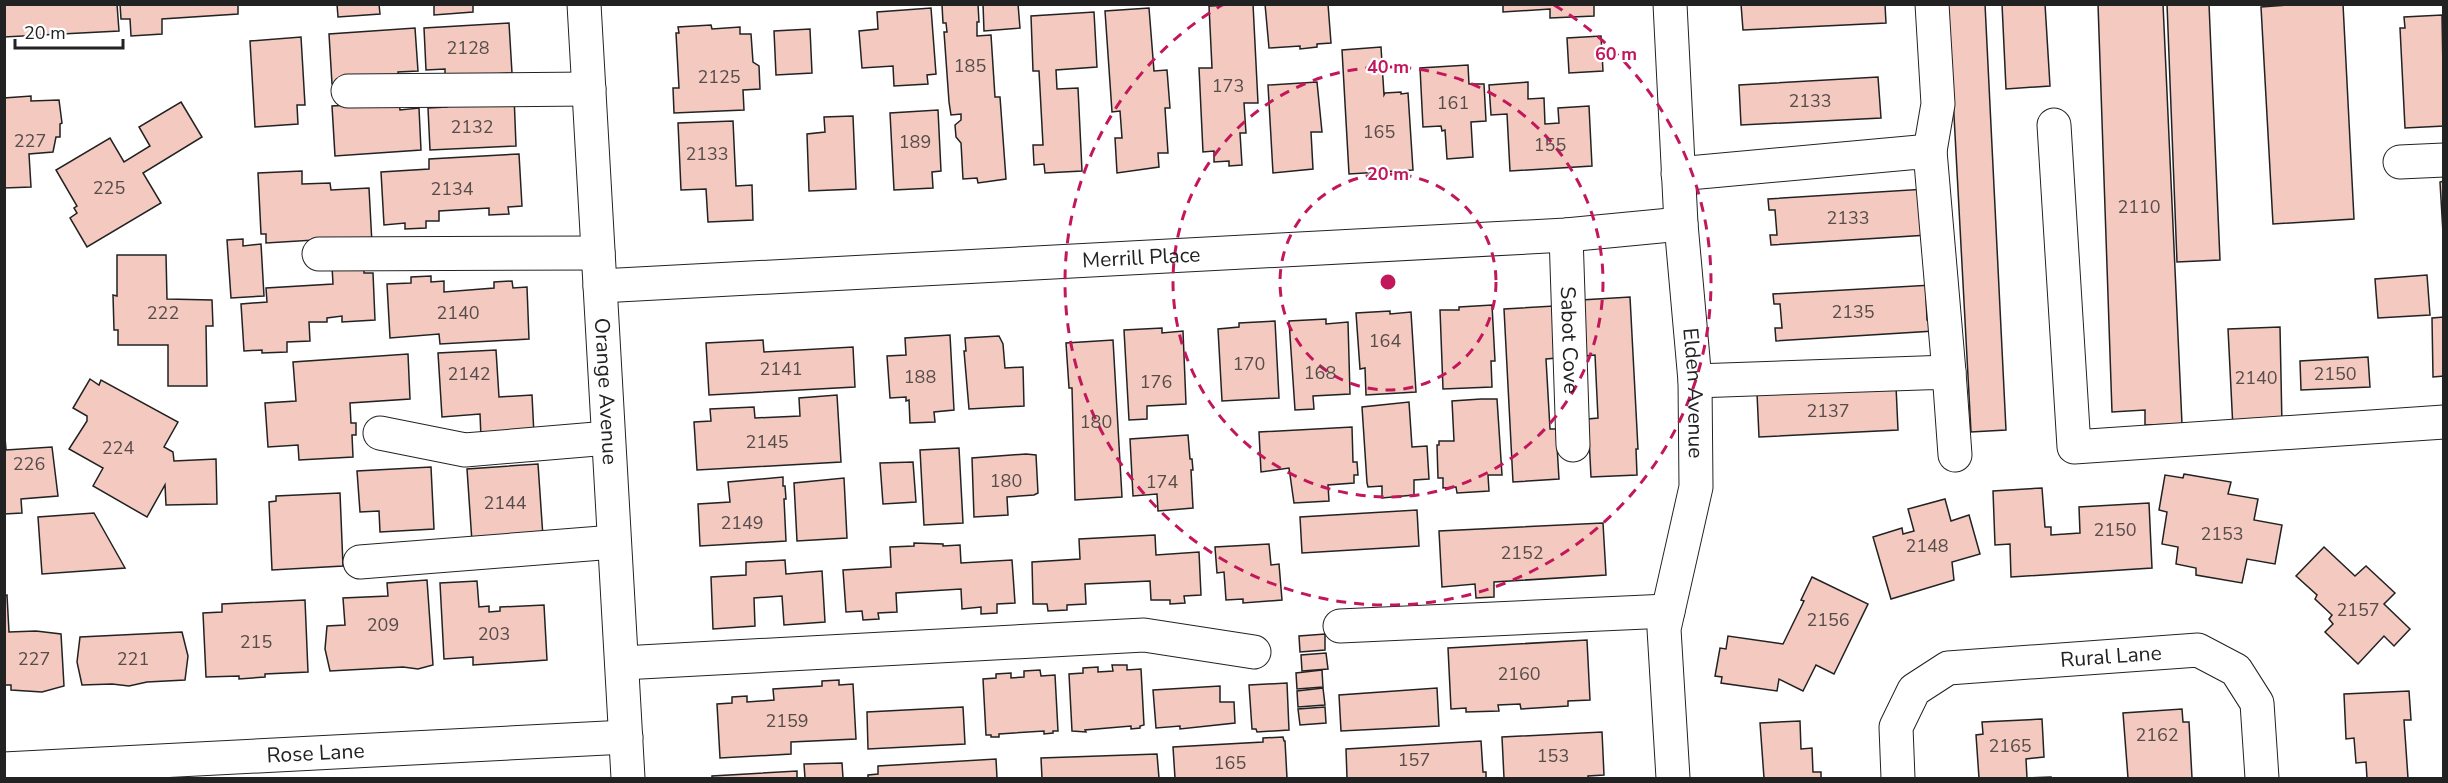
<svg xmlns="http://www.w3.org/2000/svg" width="2448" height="783" viewBox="0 0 2448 783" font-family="'Nunito Sans',sans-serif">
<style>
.building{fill:#f3c9c0;stroke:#222;stroke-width:1.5}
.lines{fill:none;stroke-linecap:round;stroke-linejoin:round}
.minor-casing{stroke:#222;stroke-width:35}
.minor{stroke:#fff;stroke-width:33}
.ring{fill:none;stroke:#c2185b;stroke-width:3;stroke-dasharray:10 8}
.labels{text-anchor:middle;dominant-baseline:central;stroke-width:4.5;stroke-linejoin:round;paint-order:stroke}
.number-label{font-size:18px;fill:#564c4a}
.street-label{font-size:21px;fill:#222;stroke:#fff}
.centre{fill:#c2185b;stroke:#fff;stroke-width:3}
.ring-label{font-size:18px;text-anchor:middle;font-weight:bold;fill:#c2185b;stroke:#fff;stroke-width:4.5;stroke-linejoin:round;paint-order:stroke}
</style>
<rect width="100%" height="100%" fill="#fff"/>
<g class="building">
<path d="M4 4H117L119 31 4 37Z"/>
<path d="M120 4H238V14L162 19V34L131 36 130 19H121Z"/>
<path d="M337 4H379L380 14 338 17Z"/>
<path d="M434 4H473V12L434 15Z"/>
<path d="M978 4 979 22H977V36L991 35 995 97H1000L1006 179 978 183 977 178 963 179 961 143 956 137 955 125 961 120V114L951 115 949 102 944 32H947L946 23H943L942 5Z"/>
<path d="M983 4H1018L1020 28 984 31Z"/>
<path d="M1253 4 1258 103H1244L1246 133H1240L1242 165 1229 166V161L1214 162V151L1203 152 1199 68H1212L1209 6Z"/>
<path d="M1265 4H1328L1331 43 1317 44V47L1300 49V46L1269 48Z"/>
<path d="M1503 4H1594V16L1550 18V9L1503 12Z"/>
<path d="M1741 4H1885L1886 23 1743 30Z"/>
<path d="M1948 4H1985L2006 430 1971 432Z"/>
<path d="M2002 4H2045L2050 86 2006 89Z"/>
<path d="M2098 4H2163L2182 424 2145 425V410L2112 412Z"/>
<path d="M2167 4H2209L2220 260 2177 262Z"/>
<path d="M2303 4H2343L2354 219 2273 224 2261 7Z"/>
<path d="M931 8 936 74 927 75 928 84 894 86 893 66 862 68 859 31 878 29 877 12Z"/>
<path d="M1149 8 1154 71 1167 70 1170 108H1165L1168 153H1158L1159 167 1117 173 1115 138H1122L1120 111 1112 112 1105 11Z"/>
<path d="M1094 12 1097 67 1056 70 1057 89 1078 88 1082 171 1045 173 1044 164 1034 165 1033 145H1043L1039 71H1033L1031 16Z"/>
<path d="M2442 15 2444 126 2405 128 2400 28H2405L2404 17Z"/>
<path d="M509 23 512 73 445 77V69L426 70 424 28Z"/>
<path d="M711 25 712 29 740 27V34H751L753 62 759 66 760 89 743 90 744 110 674 113 673 88H679L676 33H679L678 27Z"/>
<path d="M415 28 418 71 398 72 399 80 332 84 329 34Z"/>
<path d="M810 29 812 73 776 75 774 31Z"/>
<path d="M1601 36 1603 71 1569 73 1567 38Z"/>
<path d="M301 37 305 105H297L298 124 255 127 250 41Z"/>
<path d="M1381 47 1384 95 1385 93 1401 92V94L1408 93 1413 170 1349 174 1342 50Z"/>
<path d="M1468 65 1469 84H1484L1486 121 1471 122 1473 157 1447 159 1445 130 1442 131 1441 126 1423 127 1420 68Z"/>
<path d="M1878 77 1881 118 1741 125 1739 85Z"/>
<path d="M1317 82 1322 132H1311L1313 169 1273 173 1268 85Z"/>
<path d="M1528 82V99L1544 98 1545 124 1559 123 1558 108 1589 106 1592 166 1510 171 1507 114 1491 115 1489 85Z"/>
<path d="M514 95 516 146 430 150 428 108 447 107 446 99Z"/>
<path d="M31 96V101L59 100 62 123 60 124V137H56L53 152 29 154 31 187 4 188V98Z"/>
<path d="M181 102 202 137 143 173 161 203 87 247 70 218 77 213 74 208 77 206 56 170 110 138 124 162 150 146 139 127Z"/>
<path d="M399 102 400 110 419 108 421 150 335 156 332 106Z"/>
<path d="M938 110 941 171 932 172 933 188 894 190 890 113Z"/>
<path d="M853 116 856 189 809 191 807 134 825 132 824 117Z"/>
<path d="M733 121 736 186 752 185 753 220 708 222 706 189 681 190 678 123Z"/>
<path d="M519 154 522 206 508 207 509 214 489 215V208L439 211V221H426V228L405 229V223L384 225 381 172 429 169V159Z"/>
<path d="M302 171V184L330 183 331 190 369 188 372 244 331 239 266 243V234H261L258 173Z"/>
<path d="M2444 181V250L2440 182Z"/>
<path d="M1926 189 1928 235 1771 245 1770 235H1777L1775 210H1769L1768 199Z"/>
<path d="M243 239V246L261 244 264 296 231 298 227 240Z"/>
<path d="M117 255H166L167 299 212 300 213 326H206L207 386H168V345H118V330H114L113 295 117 296Z"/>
<path d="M364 264V273H373L375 320 342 322V316L327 318V322H309L310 341 287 342V352L262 353V350L244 351 241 304 267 302 266 288 333 284 332 266Z"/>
<path d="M2427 275 2430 315 2378 318 2375 279Z"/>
<path d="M431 276V282L444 281V292L494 288V282L512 281 513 288 527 287 529 339 440 344 439 334 390 338 387 284 411 283V277Z"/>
<path d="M1932 285V296H1926L1927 320H1933L1934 331 1776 341 1775 328H1782L1780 304H1774L1773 294Z"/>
<path d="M1630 297 1638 449H1636L1637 475 1591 477 1588 419 1598 418 1595 355 1584 356 1581 300Z"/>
<path d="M1492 305 1495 361H1491L1492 387 1443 389 1440 310H1459V307Z"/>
<path d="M1554 306 1557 358 1546 359 1550 429H1556L1559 479 1513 482 1504 309Z"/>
<path d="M1390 311V314L1411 312 1416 392 1366 395 1365 368 1360 369 1356 313Z"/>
<path d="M2444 317V376L2433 377 2432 318Z"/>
<path d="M1326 319V324L1348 322 1350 394 1313 396 1314 409 1295 410 1289 321Z"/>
<path d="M1275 321 1279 398 1222 401 1218 329 1239 327V323Z"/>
<path d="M2280 327 2282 426 2233 429 2228 329Z"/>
<path d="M1162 328V333L1183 331 1186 404 1147 406V419L1129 420 1124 330Z"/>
<path d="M950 335 954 410 934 412 935 422 910 423 909 400 906 401V397L890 398 887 356 906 355 905 338Z"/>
<path d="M999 336 1003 344 1005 368 1023 367 1024 406 969 409 964 351H966L965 338Z"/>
<path d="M763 340 764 352 853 347 855 387 709 395 706 343Z"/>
<path d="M1113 340 1122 497 1075 500 1072 388H1069L1066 343Z"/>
<path d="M496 350 499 397 532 395 534 435 481 438 480 414 442 417 438 353Z"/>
<path d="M408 354 410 399 350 403 351 423H356V435H352L353 457 299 460 298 445 268 447 265 403 296 401 293 362Z"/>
<path d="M2368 357 2370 387 2301 390 2300 361Z"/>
<path d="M90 379 99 385 101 380 178 422 164 447 173 452 174 461 216 459 217 504 166 505 165 485 147 517 93 486 103 468 69 449 87 421V416L73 408Z"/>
<path d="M1896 386 1898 430 1759 437 1757 393Z"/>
<path d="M837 395 841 462 697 470 694 422 711 421 710 409 754 407 755 418 800 416 799 398Z"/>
<path d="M1481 399H1497L1502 475H1488L1489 491 1457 493 1456 487 1443 488V478H1438L1437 445H1439V441H1454L1452 401Z"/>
<path d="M1409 402 1412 447 1427 446 1429 479 1414 480V495L1382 498V486L1368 487 1367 483 1362 407Z"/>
<path d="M4 425 6 450 52 447 58 496 21 499 22 513 4 514Z"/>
<path d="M1352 427 1353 462H1357L1358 475H1354V483L1328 485 1329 501 1294 503 1289 468 1261 472 1259 432Z"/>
<path d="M1188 435 1190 459H1192L1193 470H1191L1193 508 1158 511 1157 494 1133 496 1130 439Z"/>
<path d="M959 448 963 523 924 525 920 450Z"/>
<path d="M1026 454 1036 455 1038 493 1034 495 1007 497 1008 515 974 517 972 458Z"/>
<path d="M913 462 916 502 883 504 880 463Z"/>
<path d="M538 464 543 537 472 542 467 469Z"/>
<path d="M431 467 434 529 380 532 379 511 360 512 357 471Z"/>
<path d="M2184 474 2231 482 2228 494 2258 499 2254 520 2282 525 2275 564 2247 559 2242 583 2196 575V568L2176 564 2178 547 2162 544 2167 512 2159 510 2165 475 2183 478Z"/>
<path d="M783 477V486H785L786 499H784L786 541 700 546 698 504 730 502 728 482Z"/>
<path d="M844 478 847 538 797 541 794 483Z"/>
<path d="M2042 488 2045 527H2051V535L2080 533 2079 507 2149 503 2152 568 2011 577 2010 544 1995 545 1993 491Z"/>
<path d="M340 493 343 566 272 570 269 502 276 501V496Z"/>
<path d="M1945 499 1951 521 1969 515 1980 554 1952 562 1954 580 1891 599 1873 537 1902 528 1903 534 1914 531 1908 509Z"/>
<path d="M1417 510 1419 546 1302 553 1300 517Z"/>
<path d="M94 513 125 568 42 574 38 517Z"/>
<path d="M1603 523 1606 575 1494 582V597L1476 598 1475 584 1442 587 1439 531Z"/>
<path d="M1155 535 1156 555 1199 552 1201 595 1184 596 1185 603 1170 604V600H1151L1150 581 1085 584 1086 604 1067 605V610L1048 611 1047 604H1033L1032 562 1080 559 1079 539Z"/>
<path d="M914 543 943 544V546L960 545 961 563 1012 560 1015 603 997 604V613L981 614V607L962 609 961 589 896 593 897 612 878 613 879 619 863 620 862 611 846 612 843 570 891 567 890 547 914 546Z"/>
<path d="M1269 544 1271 565 1279 564 1282 600 1243 603V599L1226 600 1224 572 1217 573 1215 547Z"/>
<path d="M2324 547 2355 576 2366 566 2395 593 2384 604 2410 629 2394 646 2384 636 2358 664 2325 632 2333 624 2329 619 2332 615 2315 599 2317 595 2296 576Z"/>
<path d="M785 560 786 574 822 571 825 622 784 625 782 596 754 598 755 626 713 629 711 577 746 575V562Z"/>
<path d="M1812 577 1868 604 1834 674 1816 665 1803 691 1779 679 1777 691 1721 683 1722 677 1715 676 1720 648 1726 649 1728 636 1783 644 1804 601 1801 600Z"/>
<path d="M427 580 433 665 418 669 403 667 330 671 325 649 327 626 345 625 343 598 388 596 387 583Z"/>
<path d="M477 581 479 607 489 606V612L500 611V607L544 605 547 660 473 665V657L444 659 440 583Z"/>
<path d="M7 595 9 632 36 631 61 634 64 686 42 692 11 690V685H4V596Z"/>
<path d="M305 600 308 672 265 674V677L239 679V676L206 677 203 613 222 612V604Z"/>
<path d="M182 632 188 656 185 680 147 682 129 686 112 684 82 685 77 662 80 637Z"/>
<path d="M1325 634V650L1300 652 1299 636Z"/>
<path d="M1587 640 1590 700 1568 701V706L1521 709 1520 704 1498 705 1499 711 1466 712V708L1451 709 1448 648Z"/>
<path d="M1326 653 1328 669 1302 671 1301 655Z"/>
<path d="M1112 665H1127V670L1141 669 1144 725 1140 726V728L1131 729V726L1085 730 1086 732 1072 731 1069 674 1083 673V668L1098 667V672L1113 671Z"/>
<path d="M1040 670 1041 676 1055 675 1058 731H1053V733L1044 734V731L999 734V737H991V735H986L983 679 996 678V674L1011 673V678L1024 677V671Z"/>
<path d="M1322 670 1323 687 1297 689 1296 673Z"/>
<path d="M839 680V685L853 684 856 739 791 742V754L720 758 717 704 732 703V697L747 696V702L774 700 773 689 822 686V681Z"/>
<path d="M1287 683 1289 730 1257 732 1256 729H1252L1249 685Z"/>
<path d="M1220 686V702H1234L1235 723 1180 729V726L1156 728 1153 690Z"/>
<path d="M1323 688 1325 705 1298 707 1297 691Z"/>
<path d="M1437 688 1439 726 1341 731 1339 695Z"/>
<path d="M2409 691 2411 720H2404L2408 778H2367L2366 762 2356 763 2354 738 2346 739 2344 694Z"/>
<path d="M963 707 965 744 868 749 867 712Z"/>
<path d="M1325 707 1326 723 1300 725 1298 709Z"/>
<path d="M2182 709 2183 722H2189L2192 778H2128L2123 713Z"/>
<path d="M2042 719 2044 757 2026 759 2027 778 2051 777V778H1979L1976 735 1983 734 1982 722Z"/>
<path d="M1800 721 1801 749 1812 748 1813 772H1821V778H1764L1760 723Z"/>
<path d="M1602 732 1604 775 1588 776V778H1504L1502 737Z"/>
<path d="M1283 737 1284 741H1285L1287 778H1175L1173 747 1263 742V738Z"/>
<path d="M1481 741 1483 772H1486V778H1347L1346 749Z"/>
<path d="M1157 754 1159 778H1042L1041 758Z"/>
<path d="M996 759 997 778H868V775L878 774V766Z"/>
<path d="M842 763 843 778H805L804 764Z"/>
<path d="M797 771V778H712V776Z"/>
</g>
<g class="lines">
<defs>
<g id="minor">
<path id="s1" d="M584 4 628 778"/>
<path id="s2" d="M1670 4 1681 224 1695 381 1696 487 1664 629 1673 778"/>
<path d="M348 91 589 89"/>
<path d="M2054 125 2074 447 2444 422"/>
<path d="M1930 151 1938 104 1932 4"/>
<path d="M2400 162 2444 160"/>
<path d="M1678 174 1930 151 1949 372"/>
<path id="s3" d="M1566 235 1573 445"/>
<path d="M319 254 598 253"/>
<path id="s4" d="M600 286 1566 235 1681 224"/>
<path d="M1695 381 1949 372 1955 455"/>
<path d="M380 433 465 450 608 438"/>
<path d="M360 562 614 542"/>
<path d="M1340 626 1668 611"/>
<path d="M622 663 1144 635 1254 652"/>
<path id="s5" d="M4 769 626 737"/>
<path id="s6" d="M1898 778 1896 727 1914 690 1948 668 2198 650 2236 670 2257 703 2262 778"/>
</g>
</defs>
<use href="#minor" class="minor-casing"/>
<use href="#minor" class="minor"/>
</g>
<g class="ring">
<circle cx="1388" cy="282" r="108"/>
<circle cx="1388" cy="282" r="215"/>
<path d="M1554 5A323 323 0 1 1 1222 5"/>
</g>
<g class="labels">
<g class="number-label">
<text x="468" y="48">2128</text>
<text x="970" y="66">185</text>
<text x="719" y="77">2125</text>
<text x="1228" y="86">173</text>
<text x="1810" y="101">2133</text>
<text x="1453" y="103">161</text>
<text x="472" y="127">2132</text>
<text x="1379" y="132">165</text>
<text x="30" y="141">227</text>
<text x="915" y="142">189</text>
<text x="1550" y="145">155</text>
<text x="707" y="154">2133</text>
<text x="109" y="188">225</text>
<text x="452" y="189">2134</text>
<text x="2139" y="207">2110</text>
<text x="1848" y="218">2133</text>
<text x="1853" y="312">2135</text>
<text x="163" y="313">222</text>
<text x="458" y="313">2140</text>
<text x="1385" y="341">164</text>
<text x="1249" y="364">170</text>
<text x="781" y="369">2141</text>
<text x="1320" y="373">168</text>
<text x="469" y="374">2142</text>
<text x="2335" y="374">2150</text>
<text x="920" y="377">188</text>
<text x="2256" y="378">2140</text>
<text x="1156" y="382">176</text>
<text x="1828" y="411">2137</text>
<text x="1096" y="422">180</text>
<text x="767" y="442">2145</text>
<text x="118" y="448">224</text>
<text x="29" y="464">226</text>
<text x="1006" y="481">180</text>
<text x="1162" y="482">174</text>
<text x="505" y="503">2144</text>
<text x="742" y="523">2149</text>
<text x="2115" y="530">2150</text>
<text x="2222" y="534">2153</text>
<text x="1927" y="546">2148</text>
<text x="1522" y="553">2152</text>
<text x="2358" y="610">2157</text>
<text x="1828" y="620">2156</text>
<text x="383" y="625">209</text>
<text x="494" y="634">203</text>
<text x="256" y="642">215</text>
<text x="34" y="659">227</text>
<text x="133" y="659">221</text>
<text x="1519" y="674">2160</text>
<text x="787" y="721">2159</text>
<text x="2157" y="735">2162</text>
<text x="2010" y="746">2165</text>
<text x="1553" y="756">153</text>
<text x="1414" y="760">157</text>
<text x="1230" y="763">165</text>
</g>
<g class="street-label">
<text stroke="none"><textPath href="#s4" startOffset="542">Merrill Place</textPath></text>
<text stroke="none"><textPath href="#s3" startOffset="105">Sabot Cove</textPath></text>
<text stroke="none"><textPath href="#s1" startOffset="388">Orange Avenue</textPath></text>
<text stroke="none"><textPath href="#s2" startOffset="390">Elden Avenue</textPath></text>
<text stroke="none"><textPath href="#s6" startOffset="296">Rural Lane</textPath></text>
<text stroke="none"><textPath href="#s5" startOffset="312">Rose Lane</textPath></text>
</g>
</g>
<circle cx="1388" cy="282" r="9" class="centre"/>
<g class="ring-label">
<text x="1616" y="60">60 m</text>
<text x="1388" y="73">40 m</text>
<text x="1388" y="180">20 m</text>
</g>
<rect width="2448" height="783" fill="none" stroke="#222222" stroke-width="12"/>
<path d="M15 39v9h108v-9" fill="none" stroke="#222222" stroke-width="3"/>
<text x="24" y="39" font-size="18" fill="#222222" stroke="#ffffff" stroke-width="4.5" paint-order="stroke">20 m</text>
</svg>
